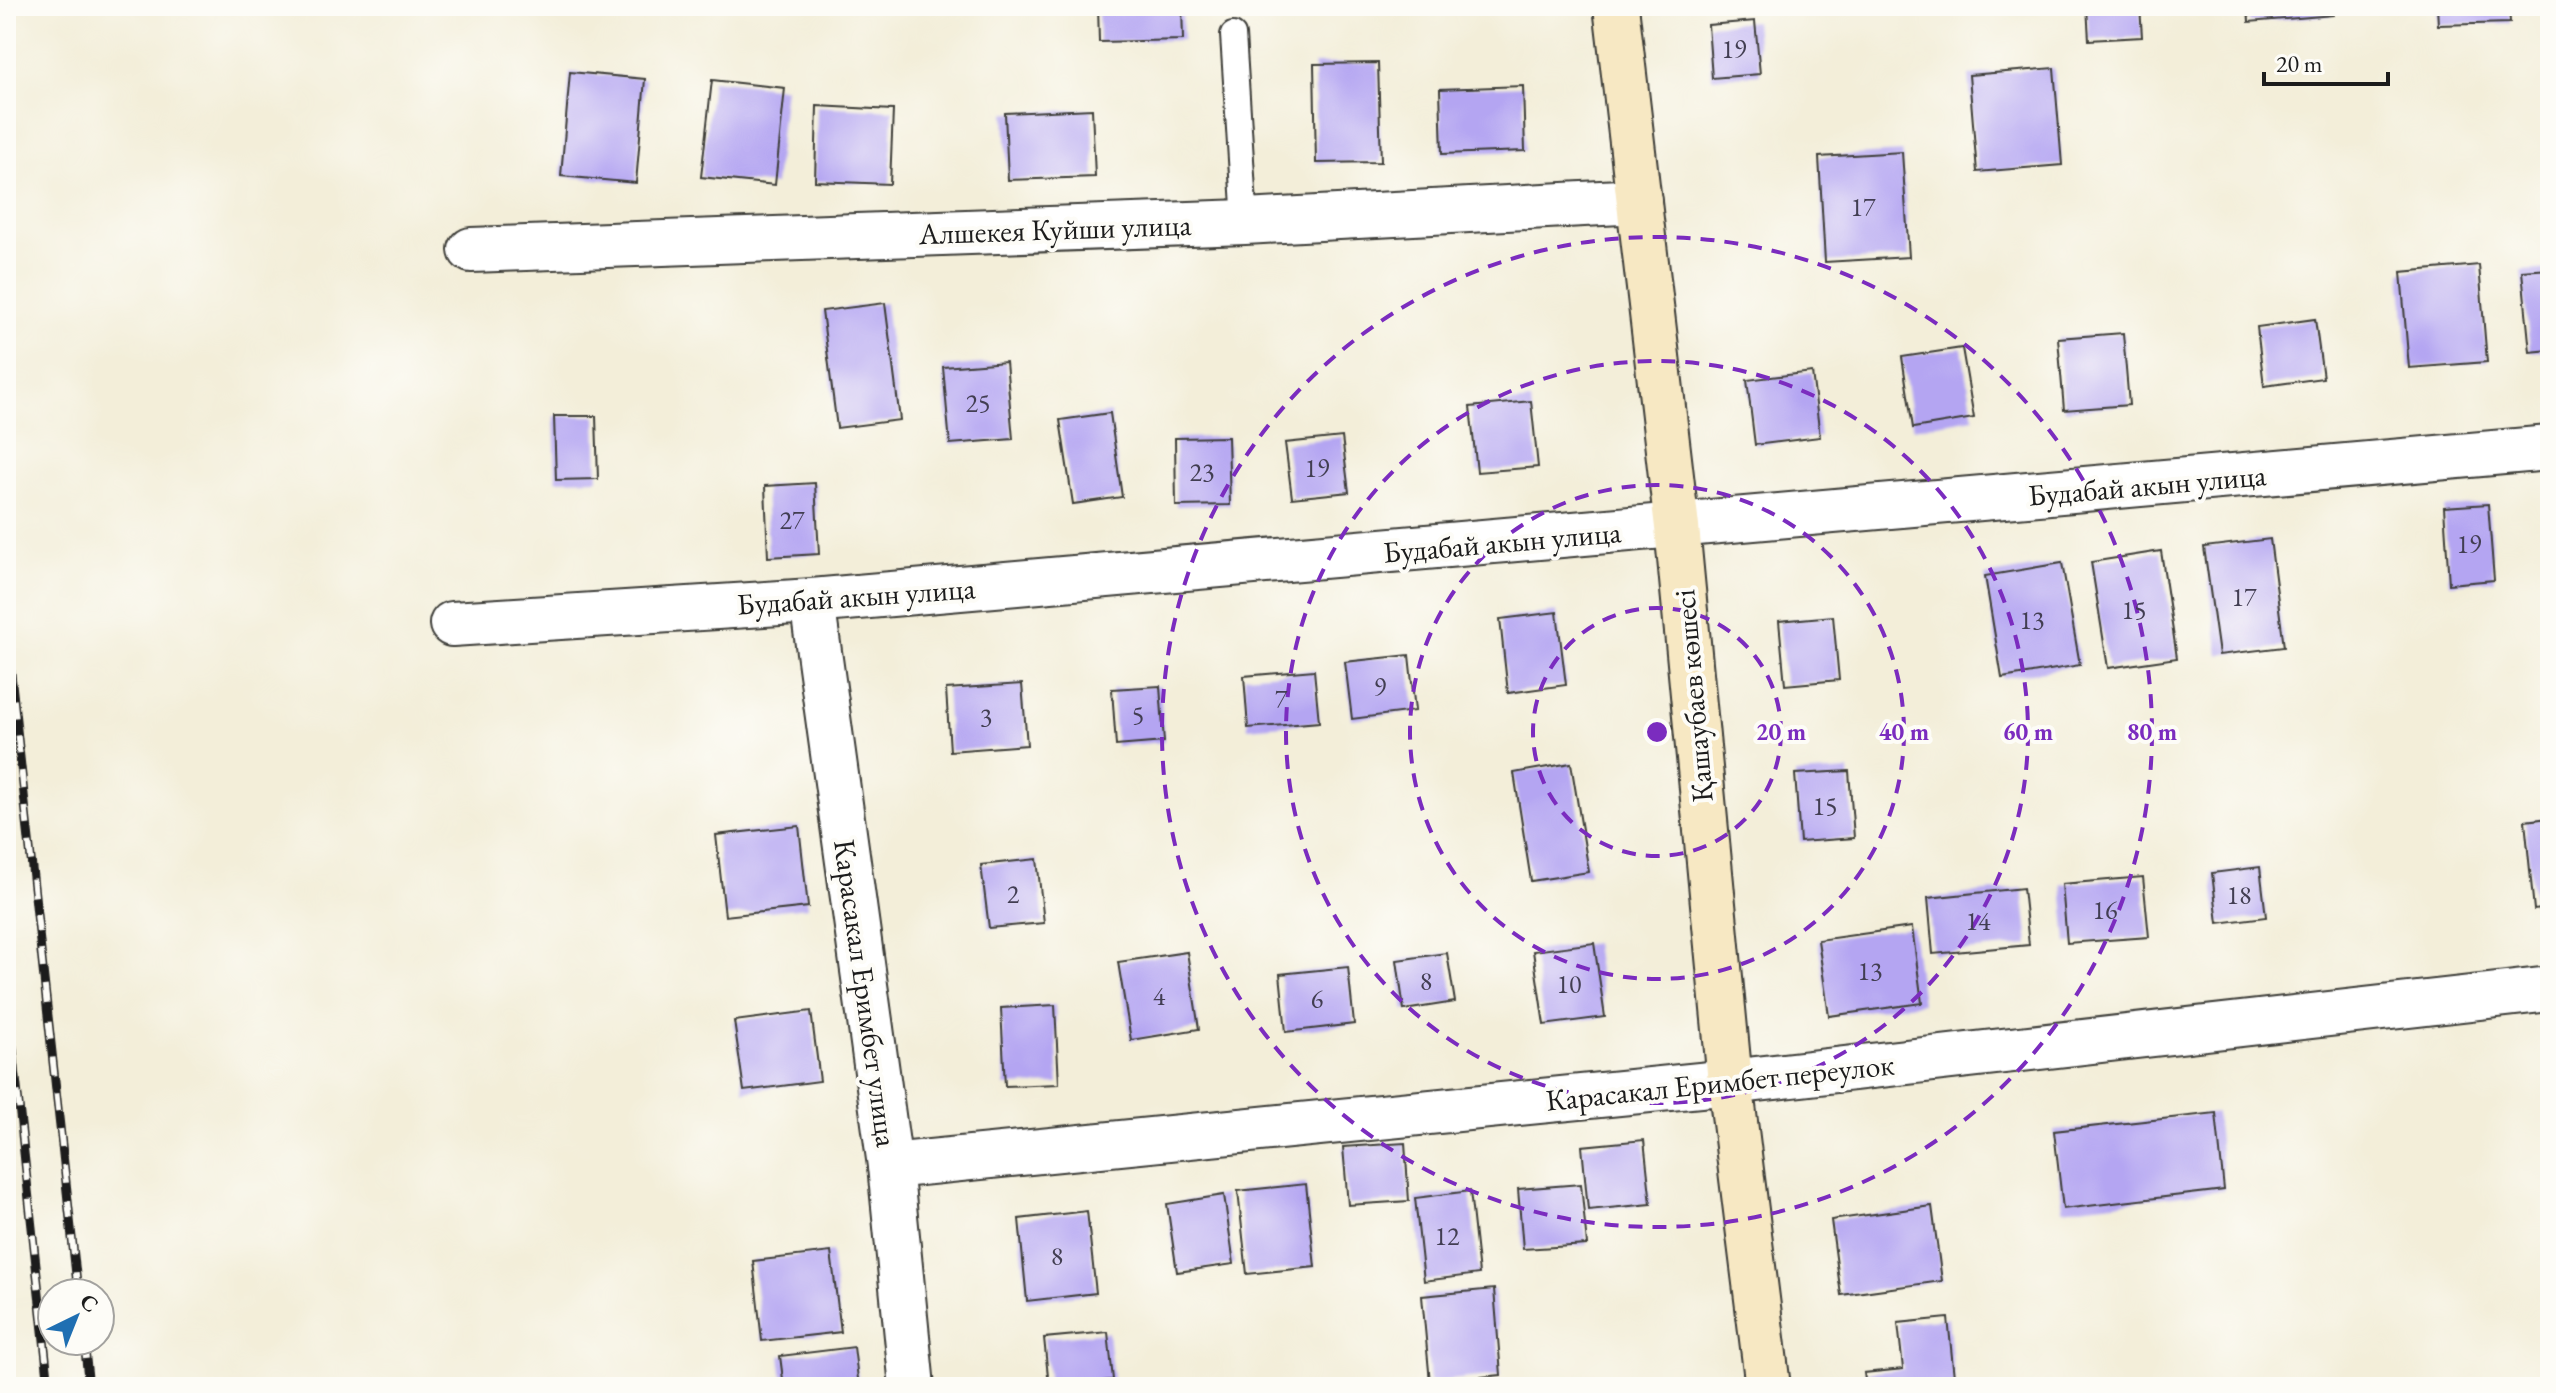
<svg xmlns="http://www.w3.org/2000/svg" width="2556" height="1393" viewBox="0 0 2556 1393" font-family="'EB Garamond',serif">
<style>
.building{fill:#b4a5f2}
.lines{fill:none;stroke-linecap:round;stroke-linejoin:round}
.lane-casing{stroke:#3c3c38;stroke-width:28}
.street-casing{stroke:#3c3c38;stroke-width:48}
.secondary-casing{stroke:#3c3c38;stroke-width:48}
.lane{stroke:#fff;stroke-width:24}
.street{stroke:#fff;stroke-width:44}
.secondary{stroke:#f7e8c3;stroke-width:44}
.rail-casing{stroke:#1c1c1c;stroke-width:9}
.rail{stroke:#fdfcf7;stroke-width:6;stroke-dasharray:18;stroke-linecap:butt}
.ring{fill:none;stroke:#7b2cbf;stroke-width:4;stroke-dasharray:14 10}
.labels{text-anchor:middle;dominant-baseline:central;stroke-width:8;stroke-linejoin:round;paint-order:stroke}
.number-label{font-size:26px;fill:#423e52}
.street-label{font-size:30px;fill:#1c1c1c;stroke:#fdfcf7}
.centre{fill:#7b2cbf;stroke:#fdfcf7;stroke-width:4}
.ring-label{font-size:24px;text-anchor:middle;font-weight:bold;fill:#7b2cbf;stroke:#fdfcf7;stroke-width:8;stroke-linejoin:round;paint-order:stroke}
</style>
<rect width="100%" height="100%" fill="#fdfcf7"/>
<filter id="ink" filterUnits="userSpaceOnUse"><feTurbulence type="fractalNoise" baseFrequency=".0125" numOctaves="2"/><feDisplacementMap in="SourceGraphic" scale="16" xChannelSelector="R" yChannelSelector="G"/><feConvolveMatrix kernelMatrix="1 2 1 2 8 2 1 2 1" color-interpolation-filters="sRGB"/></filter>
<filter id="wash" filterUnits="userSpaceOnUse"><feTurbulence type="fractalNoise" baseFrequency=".006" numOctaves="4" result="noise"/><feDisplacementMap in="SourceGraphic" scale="32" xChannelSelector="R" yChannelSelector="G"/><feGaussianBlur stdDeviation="1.8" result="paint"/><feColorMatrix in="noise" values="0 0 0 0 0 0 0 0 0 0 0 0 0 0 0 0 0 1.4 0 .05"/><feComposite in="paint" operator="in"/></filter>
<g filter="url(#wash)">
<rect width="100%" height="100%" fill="#f3eed9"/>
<g id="blocks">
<g class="building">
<path d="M1098 6H1182L1183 40 1099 42Z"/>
<path d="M2087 6H2140L2142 37 2089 40Z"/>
<path d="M2248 6H2332L2333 15 2249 22Z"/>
<path d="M2437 6H2509L2510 23 2438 25Z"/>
<path d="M1755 21 1760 74 1712 78 1708 25Z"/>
<path d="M1378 63 1381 162 1316 163 1314 64Z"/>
<path d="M2054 68 2062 165 1977 172 1969 75Z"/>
<path d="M570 72 645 79 636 183 561 176Z"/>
<path d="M712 80 785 88 775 185 701 177Z"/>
<path d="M1523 86 1525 151 1442 154 1440 89Z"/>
<path d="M817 106 893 110 890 184 815 181Z"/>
<path d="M1092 109 1095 177 1008 180 1005 113Z"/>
<path d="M1902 152 1909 257 1825 262 1819 157Z"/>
<path d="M2479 265 2487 362 2409 368 2401 272Z"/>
<path d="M2550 269V350L2530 352 2522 271Z"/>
<path d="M885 303 900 420 837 428 822 311Z"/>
<path d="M2315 319 2323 378 2264 386 2257 327Z"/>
<path d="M2123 333 2129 405 2064 410 2058 338Z"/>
<path d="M1962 348 1974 418 1913 428 1902 357Z"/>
<path d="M1006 362 1013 439 950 444 943 367Z"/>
<path d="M1812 372 1820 437 1755 445 1747 380Z"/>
<path d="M1531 401 1538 467 1477 472 1470 407Z"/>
<path d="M1110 413 1122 497 1073 504 1060 420Z"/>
<path d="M554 416H596L598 479 556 480Z"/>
<path d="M1228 437 1230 505 1176 506 1175 438Z"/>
<path d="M1342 437 1349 492 1292 498 1285 443Z"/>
<path d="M815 483 819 554 768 557 765 486Z"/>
<path d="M2488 504 2494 580 2449 584 2444 507Z"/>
<path d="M2270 539 2284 647 2219 655 2204 547Z"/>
<path d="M2161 551 2177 658 2108 668 2091 562Z"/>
<path d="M2062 563 2080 665 2002 678 1985 576Z"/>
<path d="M1557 612 1566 685 1508 693 1500 619Z"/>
<path d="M1833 616 1839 680 1785 685 1779 621Z"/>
<path d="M1409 655 1415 711 1352 719 1345 662Z"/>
<path d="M1314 670 1319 722 1248 728 1244 676Z"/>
<path d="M1022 684 1027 745 950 751 946 689Z"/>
<path d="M1160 686 1164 742 1116 746 1112 689Z"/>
<path d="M1571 763 1589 872 1531 881 1514 773Z"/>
<path d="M1849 771 1854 838 1800 842 1795 774Z"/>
<path d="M2550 818V908L2534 910 2525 821Z"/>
<path d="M799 826 808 907 725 916 716 835Z"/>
<path d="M1037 859 1044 923 989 928 981 865Z"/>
<path d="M2260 867 2266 917 2218 923 2212 873Z"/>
<path d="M2143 877 2149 937 2067 943 2062 884Z"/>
<path d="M2023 888 2029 945 1933 954 1928 898Z"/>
<path d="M1912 927 1922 1003 1829 1016 1818 940Z"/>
<path d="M1594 943 1605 1017 1544 1025 1533 951Z"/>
<path d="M1187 952 1199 1029 1131 1040 1118 962Z"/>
<path d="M1447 953 1455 1002 1404 1010 1397 960Z"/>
<path d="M1348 967 1354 1024 1286 1032 1280 974Z"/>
<path d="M1055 1005 1059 1084 1005 1086 1001 1008Z"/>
<path d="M811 1011 820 1081 744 1091 734 1021Z"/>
<path d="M2216 1113 2224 1190 2063 1209 2054 1131Z"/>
<path d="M1644 1140 1651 1204 1588 1210 1582 1146Z"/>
<path d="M1405 1143 1409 1201 1348 1205 1343 1147Z"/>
<path d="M1306 1184 1315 1267 1247 1274 1238 1191Z"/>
<path d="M1581 1184 1587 1245 1523 1249 1518 1189Z"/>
<path d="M1470 1191 1479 1274 1424 1281 1415 1198Z"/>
<path d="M1224 1195 1234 1264 1177 1272 1167 1204Z"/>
<path d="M1932 1206 1942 1281 1841 1295 1831 1220Z"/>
<path d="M1087 1211 1096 1293 1027 1301 1019 1219Z"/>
<path d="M831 1252 841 1332 762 1341 753 1261Z"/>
<path d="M1494 1289 1501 1375 1430 1382 1422 1296Z"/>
<path d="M1948 1318 1955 1387H1866L1864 1373 1903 1369 1898 1323Z"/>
<path d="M1108 1332 1113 1380 1049 1386 1044 1338Z"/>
<path d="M854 1347 859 1387H784L780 1356Z"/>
</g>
</g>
</g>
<g filter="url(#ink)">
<use href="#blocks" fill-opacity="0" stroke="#3c3c38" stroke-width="2"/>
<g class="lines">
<defs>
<path id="lane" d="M1233 35 1245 222"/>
<g id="street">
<path d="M471 250 1245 222 1639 201"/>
<path d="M812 601 890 1166 912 1387"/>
<path d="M452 624 812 601 2550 448"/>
<path d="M890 1166 1730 1082 2550 989"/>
</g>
<path id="secondary" d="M1616 6 1677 527 1730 1082 1768 1387"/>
</defs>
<use href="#lane" class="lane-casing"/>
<use href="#street" class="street-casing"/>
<use href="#secondary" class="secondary-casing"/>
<use href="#lane" class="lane"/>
<use href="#street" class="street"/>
<use href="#secondary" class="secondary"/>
<defs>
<g id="rail">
<path d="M6 628 78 1293"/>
<path d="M6 984 49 1387"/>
<path d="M84 1341 89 1387"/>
</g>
</defs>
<use href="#rail" class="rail-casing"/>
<use href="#rail" class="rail"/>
</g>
</g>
<g class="ring">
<circle cx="1657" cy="732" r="124"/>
<circle cx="1657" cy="732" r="247"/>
<circle cx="1657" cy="732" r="371"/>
<circle cx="1657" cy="732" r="495"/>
</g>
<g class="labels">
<g class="number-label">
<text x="1734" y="49">19</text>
<text x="1863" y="207">17</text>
<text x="978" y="403">25</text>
<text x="1317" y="468">19</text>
<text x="1202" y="472">23</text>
<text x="792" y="520">27</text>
<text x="2469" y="544">19</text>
<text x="2244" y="597">17</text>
<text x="2134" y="610">15</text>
<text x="2032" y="620">13</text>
<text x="1380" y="687">9</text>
<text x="1281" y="699">7</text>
<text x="1138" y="715">5</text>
<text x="986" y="717">3</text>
<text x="1825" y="806">15</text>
<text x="1013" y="894">2</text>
<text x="2239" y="895">18</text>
<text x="2105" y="910">16</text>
<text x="1978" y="921">14</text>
<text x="1870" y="971">13</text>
<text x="1426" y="981">8</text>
<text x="1569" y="984">10</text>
<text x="1159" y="996">4</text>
<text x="1317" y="999">6</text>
<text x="1447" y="1236">12</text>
<text x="1057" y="1256">8</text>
</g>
<g class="street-label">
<text transform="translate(1055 229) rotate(-2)">Алшекея Куйши улица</text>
<text transform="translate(2147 485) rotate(-5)">Будабай акын улица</text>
<text transform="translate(1502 542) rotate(-5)">Будабай акын улица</text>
<text transform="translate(856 596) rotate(-4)">Будабай акын улица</text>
<text transform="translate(1693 696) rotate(-95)">Қашаубаев көшесі</text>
<text transform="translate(866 993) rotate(82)">Карасакал Еримбет улица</text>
<text transform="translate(1720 1082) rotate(-6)">Карасакал Еримбет переулок</text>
</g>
</g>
<circle cx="1657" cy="732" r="12" class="centre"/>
<g class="ring-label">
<text x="1781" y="740">20 m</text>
<text x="1904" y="740">40 m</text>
<text x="2028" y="740">60 m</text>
<text x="2152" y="740">80 m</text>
</g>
<rect width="2556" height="1393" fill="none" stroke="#fdfcf7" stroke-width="32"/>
<g transform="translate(76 1317) rotate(43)"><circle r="38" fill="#fdfcf7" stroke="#a3a29f" stroke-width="2"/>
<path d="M0-6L14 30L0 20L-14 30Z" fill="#1f6fb2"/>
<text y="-12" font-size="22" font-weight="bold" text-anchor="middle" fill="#1c1c1c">С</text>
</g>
<path d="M2264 72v12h124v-12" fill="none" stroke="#1c1c1c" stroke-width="4"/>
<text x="2276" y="72" font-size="24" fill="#1c1c1c" stroke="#fdfcf7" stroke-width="6" paint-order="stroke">20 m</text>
</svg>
